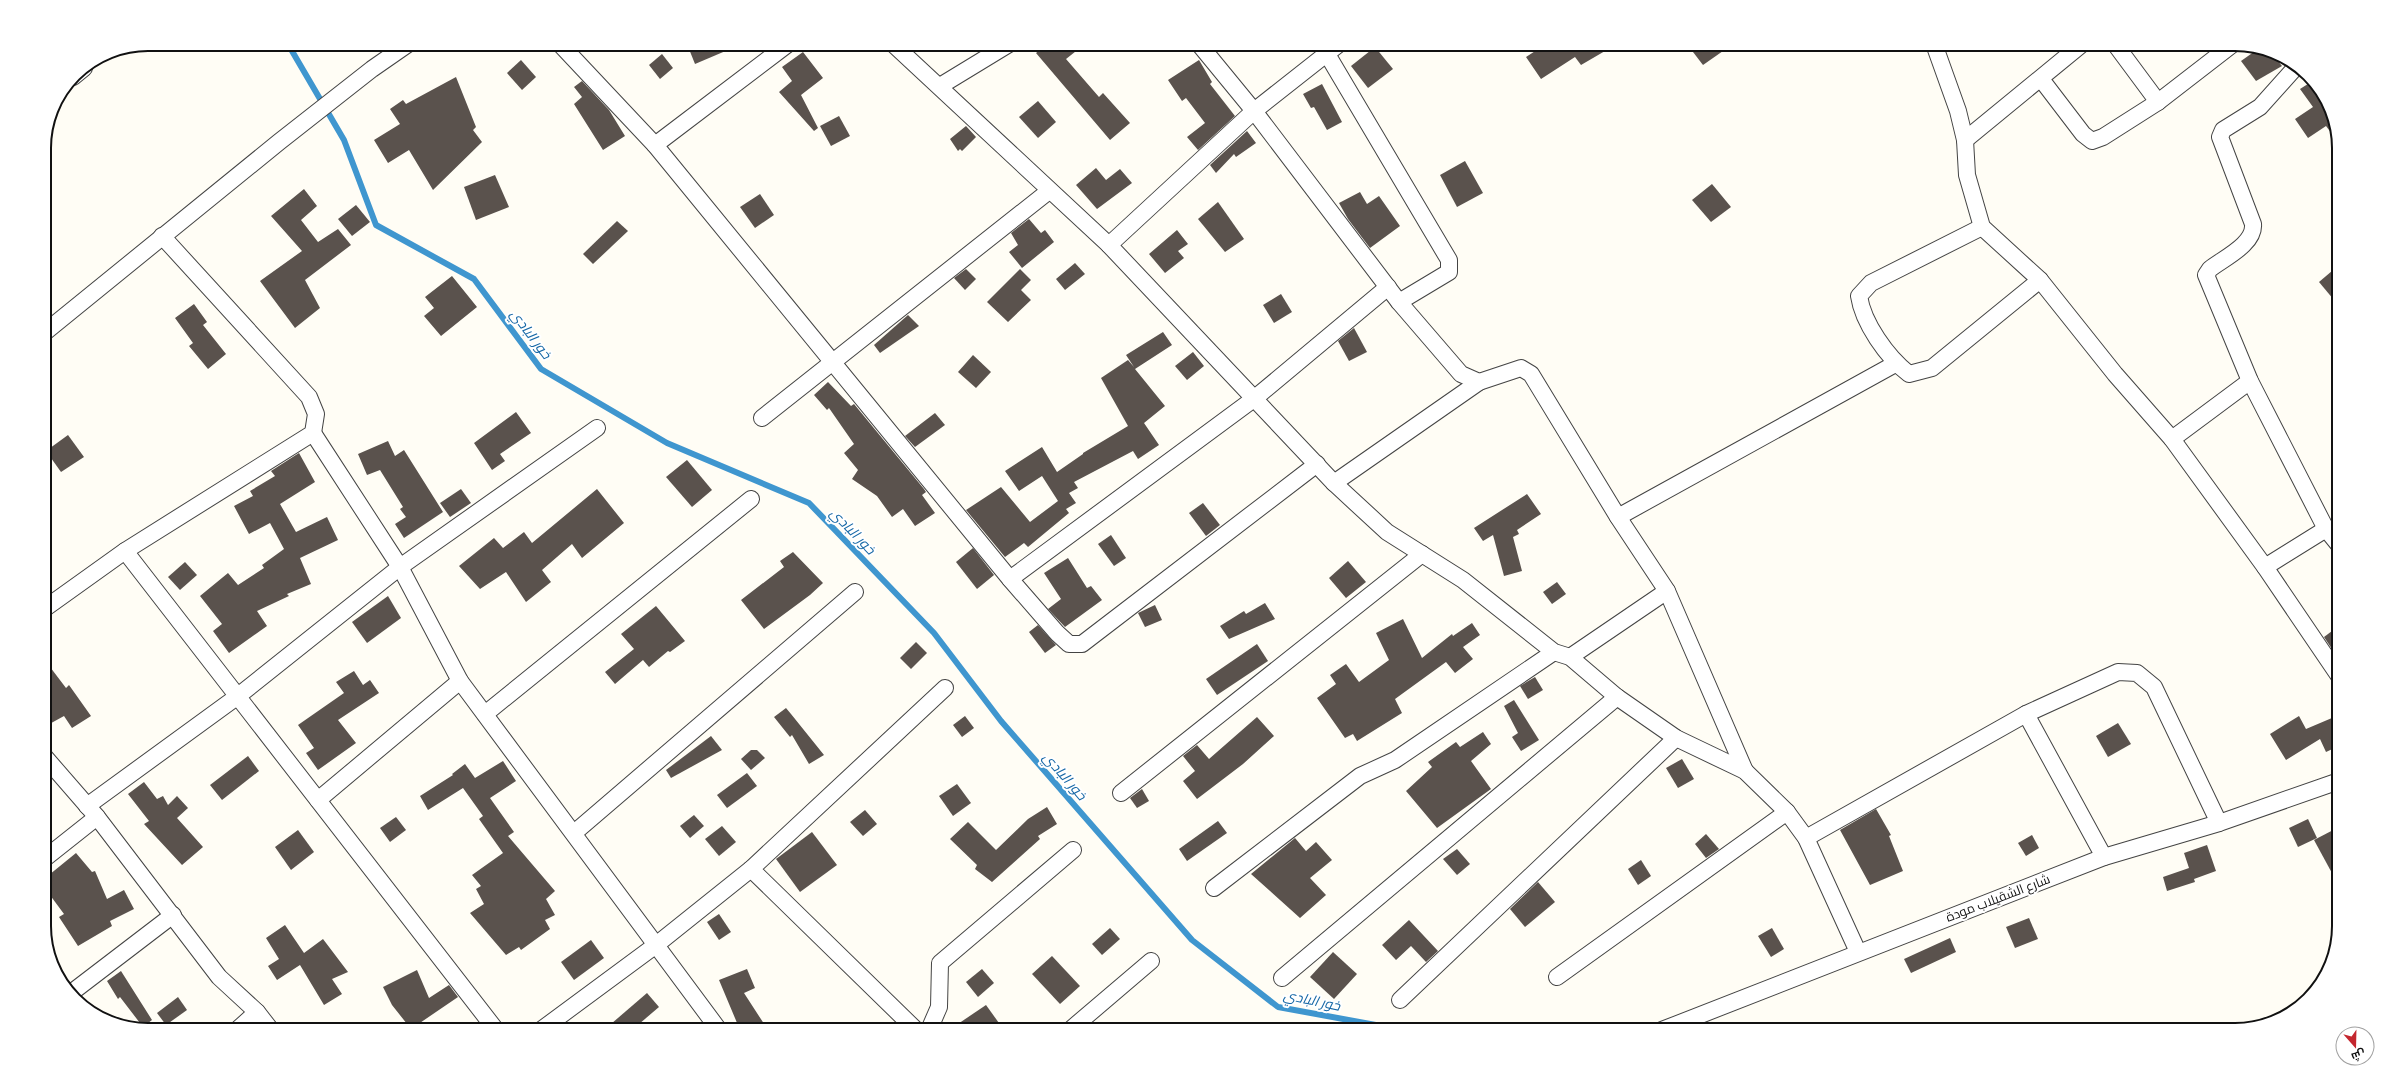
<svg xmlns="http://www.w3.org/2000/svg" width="2383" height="1074" viewBox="0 0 2383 1074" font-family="'IBM Plex Serif',Cairo,serif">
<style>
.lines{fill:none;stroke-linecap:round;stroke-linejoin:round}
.stream{stroke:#3f96cf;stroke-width:6}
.building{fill:#5a524d}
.street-casing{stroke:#444;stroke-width:18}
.street{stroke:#fff;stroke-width:16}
.labels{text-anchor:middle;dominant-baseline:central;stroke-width:4;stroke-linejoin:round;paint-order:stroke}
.street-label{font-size:13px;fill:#111;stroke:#fff}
.water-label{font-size:14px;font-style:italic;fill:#1768a6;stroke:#fff}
.rim{fill:none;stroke:#111;stroke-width:2}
</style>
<rect width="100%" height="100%" fill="#fffdf5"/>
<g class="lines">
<path class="stream" d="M292 51 344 140 376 225 474 279 541 369 667 443 809 503 934 633 1001 721 1192 940 1278 1007 1403 1030"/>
</g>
<g class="building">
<path d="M687 44H742L695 64Z"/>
<path d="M1047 44H1085L1066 59 1099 97 1103 93 1130 123 1110 140 1036 53Z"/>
<path d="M1546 44H1617L1581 65 1575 57 1541 79 1526 57Z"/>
<path d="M1705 44H1733L1703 65 1693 52Z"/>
<path d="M1375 47 1393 69 1368 88 1351 66Z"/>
<path d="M2258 49 2270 51 2282 66 2256 81 2241 61Z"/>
<path d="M803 52 823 78 801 95 818 128 814 131 779 92 792 81 782 67Z"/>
<path d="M662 54 673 68 660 79 649 65Z"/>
<path d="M521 60 536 77 522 90 507 73Z"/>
<path d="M1199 60 1212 82 1210 84 1235 116 1198 150 1187 137 1205 123 1186 98 1182 101 1168 80Z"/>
<path d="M456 77 476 127 473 130 482 142 433 190 409 150 388 163 374 140 400 124 390 109 403 100 406 104Z"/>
<path d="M582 81 609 110 625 136 603 150 574 104 582 97 574 87Z"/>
<path d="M2311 82 2321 90 2335 132 2332 134 2326 126 2308 138 2295 119 2313 107 2300 89Z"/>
<path d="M1322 84 1342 122 1327 130 1314 107 1311 108 1303 94Z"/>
<path d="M1038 101 1056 122 1038 138 1019 117Z"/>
<path d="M839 116 850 136 831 146 820 126Z"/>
<path d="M966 126 976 137 962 151 960 149 958 151 950 139Z"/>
<path d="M1247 131 1256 143 1236 157 1234 154 1216 173 1210 165Z"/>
<path d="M1465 161 1483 193 1457 207 1440 175Z"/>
<path d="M1096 168 1106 180 1120 169 1132 183 1097 209 1076 185Z"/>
<path d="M495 175 509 207 476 220 464 187Z"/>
<path d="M1712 184 1731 207 1711 222 1692 200Z"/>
<path d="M304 189 317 206 301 220 318 242 338 229 351 245 305 280 320 308 295 328 260 281 302 251 271 216Z"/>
<path d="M1360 192 1367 204 1379 196 1400 226 1370 248 1348 219 1339 203Z"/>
<path d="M760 194 774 215 755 228 740 207Z"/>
<path d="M1218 202 1244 239 1225 252 1198 219Z"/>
<path d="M356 205 370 222 352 236 338 219Z"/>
<path d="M1029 219 1041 233 1045 230 1054 242 1022 268 1009 252 1018 245 1011 233Z"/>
<path d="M617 221 628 231 593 264 583 254Z"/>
<path d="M1177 230 1188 244 1178 251 1184 258 1165 273 1149 254Z"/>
<path d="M1075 263 1085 274 1065 290 1056 279Z"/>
<path d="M2339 265V306L2319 282Z"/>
<path d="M966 269 976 279 965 290 954 278Z"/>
<path d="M1020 269 1031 280 1021 290 1031 300 1008 322 987 302Z"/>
<path d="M452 276 477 307 441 336 424 316 434 308 425 297Z"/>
<path d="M1281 294 1292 312 1274 323 1263 305Z"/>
<path d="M194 304 207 322 203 325 226 354 208 369 189 346 193 343 175 318Z"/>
<path d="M908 315 919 326 880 353 874 345Z"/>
<path d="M1354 328 1367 352 1349 361 1338 341Z"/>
<path d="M1163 332 1172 345 1135 369 1165 406 1144 423 1159 445 1138 459 1133 451 1074 482 1078 488 1069 493 1076 503 1066 509 1069 513 1028 547 1024 543 1005 557 966 510 1001 487 1030 522 1058 501 1042 476 1019 491 1005 471 1042 447 1057 472 1083 454V453L1128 426 1101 378 1128 360 1134 367 1126 355Z"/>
<path d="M1193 352 1204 366 1187 380 1175 366Z"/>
<path d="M973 355 991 372 976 388 958 372Z"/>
<path d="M828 382 851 406 854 404 924 489 926 492 922 495 935 513 915 526 903 509 892 517 877 496 852 479 858 470 844 453 854 444 829 408 827 410 814 395Z"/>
<path d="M516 412 531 433 500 454 505 461 492 470 474 443Z"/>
<path d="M935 413 945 425 915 447 905 436Z"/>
<path d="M68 435 84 457 61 472 46 451Z"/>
<path d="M388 441 395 456 404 450 443 512 404 538 395 524 406 517 400 509 403 507 380 470 367 475 358 454Z"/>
<path d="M299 453 315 482 280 504 296 532 327 517 338 540 300 558 311 584 287 594 289 596 257 611 267 626 229 653 213 631 222 624 200 596 228 573 238 585 264 568 262 565 284 549 270 523 249 534 234 506 253 496 250 491 275 476 271 471Z"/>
<path d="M687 460 712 490 692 507 666 477Z"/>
<path d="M461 489 471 503 450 517 440 503Z"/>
<path d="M597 489 624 523 582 558 572 544 542 570 551 582 526 602 506 572 480 589 459 566 494 538 503 548 524 532 532 543Z"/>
<path d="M1527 494 1541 514 1517 530 1519 534 1513 537 1522 571 1504 576 1493 535 1483 541 1474 528Z"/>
<path d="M1203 503 1220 525 1206 536 1189 513Z"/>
<path d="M1111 535 1126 558 1114 566 1098 544Z"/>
<path d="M973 548 994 575 977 589 956 562Z"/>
<path d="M793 552 823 583 810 595 764 629 741 600 784 567 780 561Z"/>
<path d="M1068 558 1087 588 1091 586 1102 600 1065 627 1048 609 1061 599 1044 573Z"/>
<path d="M1348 561 1366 582 1346 598 1329 578Z"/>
<path d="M185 562 197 575 180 590 168 577Z"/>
<path d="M1557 582 1566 594 1552 604 1543 592Z"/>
<path d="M388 596 401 618 367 643 352 622Z"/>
<path d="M1265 603 1275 619 1229 639 1220 626 1244 611 1246 614Z"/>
<path d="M1155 605 1162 620 1145 627 1138 613Z"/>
<path d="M656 606 685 641 670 652 668 651 649 667 643 660 615 684 605 672 634 649 621 634Z"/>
<path d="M1403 619 1422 658 1452 634 1453 636 1472 623 1480 635 1463 647 1473 659 1455 673 1446 662 1395 699 1402 713 1357 741 1353 734 1345 738 1317 698 1336 684 1330 675 1346 664 1359 682 1389 660 1376 633Z"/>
<path d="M1038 625 1056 645 1045 653 1029 632Z"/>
<path d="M2332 631 2339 640 2338 658 2324 637Z"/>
<path d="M916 642 927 653 911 669 900 658Z"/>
<path d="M1257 644 1268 661 1217 695 1206 679Z"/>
<path d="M44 659 66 688 69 685 91 716 72 728 64 716 44 727Z"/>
<path d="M354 671 363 685 370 680 379 693 338 720 356 743 318 770 306 753 314 748 298 725 344 693 336 682Z"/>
<path d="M1535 677 1543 690 1528 699 1520 686Z"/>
<path d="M1514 700 1539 740 1521 751 1512 737 1518 733 1504 706Z"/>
<path d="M786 708 791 714 824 755 809 764 792 735 790 737 774 717Z"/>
<path d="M2339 715V746L2326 752 2320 739 2286 760 2270 734 2299 716 2306 729Z"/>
<path d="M965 716 974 728 962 737 953 725Z"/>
<path d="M1257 717 1274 736 1243 764 1197 799 1183 781 1195 771 1183 756 1197 745 1209 759Z"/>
<path d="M2118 723 2131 744 2108 757 2096 736Z"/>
<path d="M1483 732 1491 744 1471 761 1491 789 1437 828 1406 791 1432 767 1428 762 1456 742 1460 747Z"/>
<path d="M711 736 722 750 671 778 666 770Z"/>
<path d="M751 750H757L765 758 751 770 741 759Z"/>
<path d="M248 756 259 771 222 800 210 785Z"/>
<path d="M1682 759 1694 779 1678 788 1666 768Z"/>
<path d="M503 761 516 781 490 798 514 832 508 836 555 891 546 899 555 915 545 920 550 929 521 950 519 947 506 955 470 913 484 904 476 889 481 886 472 875 503 853 479 819 483 816 463 788 428 810 420 796 453 775 452 774 465 764 475 778Z"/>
<path d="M747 773 757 786 727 808 717 795Z"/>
<path d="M144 782 157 799 163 796 168 805 177 796 188 808 177 818 203 847 182 865 144 824 149 821 128 794Z"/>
<path d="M957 784 971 803 953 816 939 796Z"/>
<path d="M1142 789 1149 801 1137 808 1130 798Z"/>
<path d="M1047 807 1057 824 1038 836 1040 839 992 882 975 869 977 865 950 839 968 822 996 850 1028 819Z"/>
<path d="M1876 809 1891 835 1889 836 1903 871 1870 885 1840 830Z"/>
<path d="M865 810 877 824 863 836 850 822Z"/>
<path d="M694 815 704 826 690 838 680 826Z"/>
<path d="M396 817 406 830 390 842 380 828Z"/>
<path d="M2308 819 2317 838 2298 847 2289 828Z"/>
<path d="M1218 821 1227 833 1187 861 1179 849Z"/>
<path d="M722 826 736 842 719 856 705 839Z"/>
<path d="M2339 827V886L2314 840Z"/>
<path d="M298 830 314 852 291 870 275 847Z"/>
<path d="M812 832 837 865 800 892 776 859Z"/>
<path d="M1706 834 1719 849 1706 858 1695 844Z"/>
<path d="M2032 835 2039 848 2026 856 2018 843Z"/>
<path d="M1295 838 1306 851 1316 842 1332 860 1310 878 1326 895 1300 918 1251 874Z"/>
<path d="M2207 845 2216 871 2194 879 2195 882 2167 891 2163 877 2189 868 2184 853Z"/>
<path d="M1457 849 1470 864 1457 875 1443 859Z"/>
<path d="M76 853 92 872 95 871 107 899 124 890 134 909 110 921 112 926 78 946 59 917 64 914 44 887V879Z"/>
<path d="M1641 860 1651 876 1638 885 1628 869Z"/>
<path d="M1538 882 1555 902 1525 927 1510 909Z"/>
<path d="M719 914 731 932 719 940 707 922Z"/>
<path d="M2029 918 2038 939 2015 948 2006 927Z"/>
<path d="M1409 920 1438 951 1426 962 1411 946 1396 960 1382 945Z"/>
<path d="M285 925 304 953 323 939 348 972 332 979 342 994 324 1005 300 965 277 980 268 966 279 959 266 938Z"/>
<path d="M1110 928 1120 939 1102 955 1092 944Z"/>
<path d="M1772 928 1784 949 1771 957 1758 936Z"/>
<path d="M1950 938 1956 952 1911 973 1904 959Z"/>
<path d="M591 940 604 958 574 980 561 962Z"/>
<path d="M1333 952 1357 974 1334 999 1310 977Z"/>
<path d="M1052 956 1080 986 1060 1004 1032 974Z"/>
<path d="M747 969 755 988 744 993 768 1030H740L719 980Z"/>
<path d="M982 969 994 983 978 997 966 982Z"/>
<path d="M417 970 429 998 449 985 458 997 411 1029 392 1005 383 987Z"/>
<path d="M121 971 152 1020 143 1027 120 997 118 999 107 981Z"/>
<path d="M647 993 659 1007 632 1030H604Z"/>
<path d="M178 997 187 1010 166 1025 157 1013Z"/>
<path d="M986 1005 1004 1030H949Z"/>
</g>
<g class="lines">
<defs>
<g id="street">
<path d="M560 44 655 145 1010 579 1057 633 1069 644H1082L1317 464"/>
<path d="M893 44 1109 245 1334 483 1387 532 1463 580 1554 652 1570 657 1617 697 1676 738 1745 771 1787 812 1806 838 1858 952"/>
<path d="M1199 44 1254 111 1399 302 1461 374 1479 382 1521 368 1531 374 1618 517 1667 591 1745 771"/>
<path d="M1934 44 1958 111 1965 140 1967 175 1982 227 2040 280 2115 374 2172 439 2265 567 2339 676"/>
<path d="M2115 44 2158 102"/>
<path d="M1327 54 1449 260V272L1399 302"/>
<path d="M2295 68 2260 107 2223 130 2220 137 2253 224C2255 244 2224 258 2210 269L2206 275 2250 381 2326 529 2339 545"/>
<path d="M73 77 84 68"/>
<path d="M2041 79 2083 134 2092 141 2103 137 2158 102 2233 44"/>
<path d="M940 86 1009 44"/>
<path d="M1965 140 2082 44"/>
<path d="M655 145 788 44"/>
<path d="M1982 227 1871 283 1859 296C1863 323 1887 357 1909 374L1932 368 2040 280"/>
<path d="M1109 245 1254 111 1339 44"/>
<path d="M44 333 279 142 372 69 408 44"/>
<path d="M762 418 1049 191"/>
<path d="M313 433 400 567 460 681 719 1030"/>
<path d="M2172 439 2250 381"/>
<path d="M1334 483 1479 382"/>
<path d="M1618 517 1895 364"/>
<path d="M125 551 496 1030"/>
<path d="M2265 567 2326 529"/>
<path d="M1010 579 1255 398 1388 287"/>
<path d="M44 609 125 551 313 433 316 414 309 397 162 236"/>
<path d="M1570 657 1667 591"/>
<path d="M485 714 751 499"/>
<path d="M2026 714 2104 857"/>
<path d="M44 756 97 817 219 977 257 1012 271 1030"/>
<path d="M1121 793 1422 554"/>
<path d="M318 800 460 681"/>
<path d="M87 806 238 696 400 567 597 428"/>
<path d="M574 833 855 592"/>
<path d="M1806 838 2026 714 2118 672 2137 673 2154 687 2219 823"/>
<path d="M44 859 97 817"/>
<path d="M751 869 916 1030"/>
<path d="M1214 888 1360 776 1395 760 1554 652"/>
<path d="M1557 977 1787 812"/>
<path d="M1282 978 1617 697"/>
<path d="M71 993 173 915"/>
<path d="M1400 1000 1676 738"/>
<path d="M237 1030 257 1012"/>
<path d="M541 1030 656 945 751 869 945 688"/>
<path d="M929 1030 939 1007 940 963 1073 850"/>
<path d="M1070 1030 1151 961"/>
<path d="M1662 1030 2104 857 2219 823 2339 781"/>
</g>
</defs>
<use href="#street" class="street-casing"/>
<use href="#street" class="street"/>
</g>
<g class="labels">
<g class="street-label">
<text transform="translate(1998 898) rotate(-21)">شارع الشقيلاب مودة</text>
</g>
<g class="water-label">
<text transform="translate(531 334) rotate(53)">خور البادي</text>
<text transform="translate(853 531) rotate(46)">خور البادي</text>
<text transform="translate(1065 776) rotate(49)">خور البادي</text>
<text transform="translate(1312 1000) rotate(12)">خور البادي</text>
</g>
</g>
<path d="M0 0H2383V1074H0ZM148 51H2235A97 97 0 0 1 2332 148V926A97 97 0 0 1 2235 1023H148A97 97 0 0 1 51 926V148A97 97 0 0 1 148 51Z" fill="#fff" fill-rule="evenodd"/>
<path class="rim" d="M148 51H2235A97 97 0 0 1 2332 148V926A97 97 0 0 1 2235 1023H148A97 97 0 0 1 51 926V148A97 97 0 0 1 148 51Z"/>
<g transform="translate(2355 1046) rotate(160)"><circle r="19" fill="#ffffff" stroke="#a0a0a0"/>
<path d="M0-3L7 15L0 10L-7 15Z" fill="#c4262e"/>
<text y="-6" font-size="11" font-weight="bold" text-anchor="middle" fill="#111111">ش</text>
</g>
</svg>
